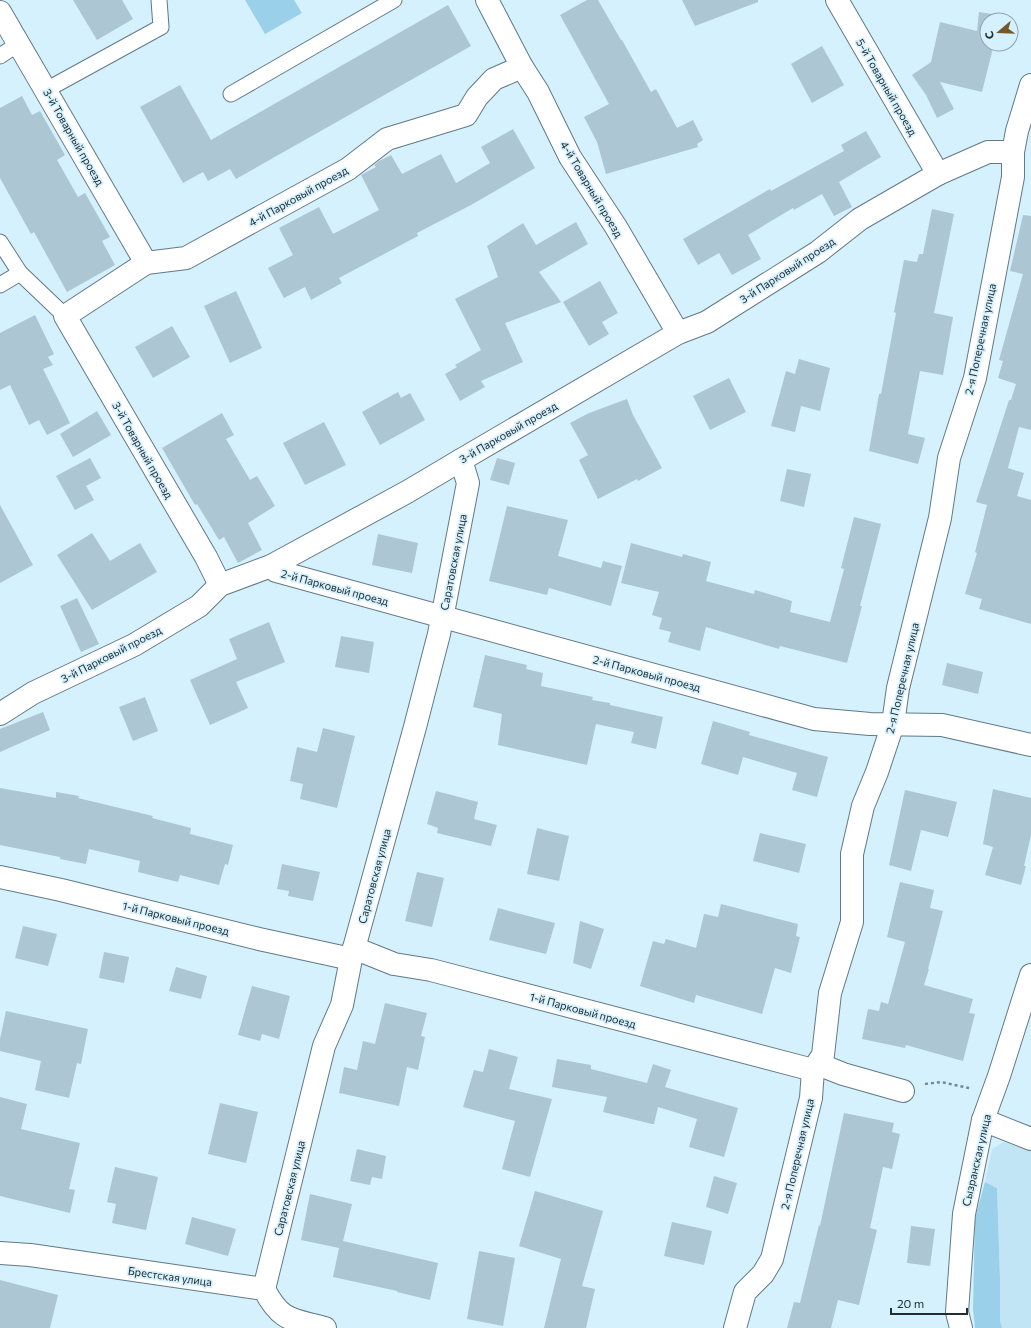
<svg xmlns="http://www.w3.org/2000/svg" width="1031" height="1328" viewBox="0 0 1031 1328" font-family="Commissioner,sans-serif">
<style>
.built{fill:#c2e5f5}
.green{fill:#9ad0e9}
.building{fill:#acc7d3}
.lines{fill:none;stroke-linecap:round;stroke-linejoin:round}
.lane-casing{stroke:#617a85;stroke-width:17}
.street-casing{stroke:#617a85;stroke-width:24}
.secondary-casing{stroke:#617a85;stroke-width:24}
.path{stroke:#758890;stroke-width:2.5;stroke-dasharray:3 3;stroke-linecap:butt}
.lane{stroke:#fff;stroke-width:15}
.street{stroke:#fff;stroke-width:22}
.secondary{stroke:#fff;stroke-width:22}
.labels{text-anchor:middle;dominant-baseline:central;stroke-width:3.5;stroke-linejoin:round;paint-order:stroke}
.street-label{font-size:11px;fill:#232e32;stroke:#d5f1fe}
</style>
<rect width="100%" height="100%" fill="#d5f1fe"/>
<path class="built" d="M1004 1142 1031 1149V1328H1002L1000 1321V1279L997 1188 985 1182 992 1149Z"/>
<g class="green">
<path d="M245 0H294L302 13 265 34Z"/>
<path d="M985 1182 997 1188 1000 1279V1321L1002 1328H975L973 1309 975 1218Z"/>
</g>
<g class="building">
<path d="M73 0H122L133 19 97 40Z"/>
<path d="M587 0H598L621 40H622L651 92 656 89 677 128 693 120 703 140 697 144 698 147 606 174 597 142 584 117 609 104 560 15Z"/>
<path d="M682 0H758V2L695 26Z"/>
<path d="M448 5 471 46 236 179 230 169 208 181 203 172 183 183 140 107 180 85 211 140Z"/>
<path d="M979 12 999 15V20H987V44H994L982 92 940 82 954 109 937 118 926 95 912 75 931 62 940 22 977 31Z"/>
<path d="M822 46 844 85 812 103 791 64Z"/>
<path d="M22 96 32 115 40 111 65 155 57 160 78 197 85 193 110 237 102 241 115 265 67 292 34 232 31 234 0 178V108Z"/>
<path d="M513 129 535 168 471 205 417 233 418 236 339 278 342 283 311 300 305 287 284 298 268 268 293 255 279 228 319 207 333 234 379 210 361 175 376 167 374 165 379 161 391 155 402 174 441 154 456 183 490 163 481 147Z"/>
<path d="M866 131 881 157 839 182 852 207 834 216 822 194 794 210 793 208 748 235 761 259 732 275 719 253 698 265 683 239 770 189 771 191 844 151 841 145Z"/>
<path d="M932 209 954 214 934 313 953 317 943 375 920 371 908 434 925 438 918 464 869 451 879 394H881L896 313 894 312 904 260 917 262 919 254H923Z"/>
<path d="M1023 215 1031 216V430L1019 427 1008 468 1024 473 1017 496 1031 500V624L979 609 982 599 965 594 977 553 975 552 987 505 976 502 1009 400H1011L1016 384 998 378 1003 361 999 360 1023 274 1010 271Z"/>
<path d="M576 222 588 244 539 272 561 302 505 323 523 362 481 381 485 387 460 401 445 374 457 367 455 365 481 350 455 299 498 277 487 246 523 223 536 245Z"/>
<path d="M600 281 618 313 602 322 609 334 589 346 563 302Z"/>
<path d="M236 291 262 348 230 363 204 306Z"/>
<path d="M35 315 54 354 48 357 53 365 43 369 70 423 47 435 39 420 29 425 10 385 0 390V333Z"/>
<path d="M172 326 190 357 153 378 135 347Z"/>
<path d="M799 359 830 368 820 411 801 406 795 432 771 426 786 371 795 374Z"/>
<path d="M729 378 746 412 710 430 693 396Z"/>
<path d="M398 392 401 398 410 393 425 420 380 445 362 412Z"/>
<path d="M627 399 633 415 662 468 638 481 637 479 598 499 579 460 588 455 570 423 589 413Z"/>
<path d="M97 411 111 435 73 457 60 434Z"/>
<path d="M222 413 234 435 226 439 250 480 257 476 275 506 248 523 262 550 238 563 224 537 219 540 197 504 195 505 162 448Z"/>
<path d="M324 422 346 465 305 485 283 443Z"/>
<path d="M90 458 101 478 86 486 94 500 75 510 56 476Z"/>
<path d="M497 458 515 463 509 485 490 480Z"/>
<path d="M787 469 811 474 804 507 780 501Z"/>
<path d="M0 505 33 565 0 583Z"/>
<path d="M507 506 568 520 558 556 601 568 603 561 622 566 611 606 549 588 547 595 489 581Z"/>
<path d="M854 517 881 524 860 606H862L847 663 780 646 779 649 706 627 700 651 668 642 671 632 659 629 662 618 652 615 659 592 621 583 631 543 682 557 683 554 711 562 706 581 754 594 755 590 792 601 790 612 830 622 844 569 841 568Z"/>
<path d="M92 533 110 561 140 543 157 572 92 610 57 555Z"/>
<path d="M378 534 418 543 412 573 372 565Z"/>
<path d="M77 598 99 644 81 652 60 606Z"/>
<path d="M269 622 285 662 236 682 248 708 210 725 190 680 237 659 229 639Z"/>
<path d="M341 636 374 642 369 673 335 667Z"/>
<path d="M485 655 527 665 526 669 543 673 541 686 593 697 592 700 610 703V705L663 717 656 749 631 743 634 732 596 724 587 765 498 745 502 714 473 707Z"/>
<path d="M947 663 983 672 978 694 942 685Z"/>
<path d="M145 697 158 731 133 741 119 707Z"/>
<path d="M43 712 50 730 0 752V729Z"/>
<path d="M713 721 750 732 749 735 828 757 817 797 792 790 797 773 743 757 738 775 701 764Z"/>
<path d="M323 728 355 736 337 808 300 799 303 784 290 781 297 747 317 752Z"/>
<path d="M0 788 56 798V792L79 796 78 798 153 816 152 818 191 828 190 834 233 845 228 865 225 864 219 885 180 875 178 882 138 872 140 861 89 849 86 864 60 859V857L0 845Z"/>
<path d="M993 789 1031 798V835L1024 866H1026L1021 885 985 875 993 847 983 844Z"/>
<path d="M905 790 957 802 948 837 921 830 911 871 889 865Z"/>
<path d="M436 791 478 802 474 819 497 825 491 846 437 833 438 828 427 824Z"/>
<path d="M537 828 569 836 559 881 527 874Z"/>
<path d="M760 833 806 844 799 873 753 861Z"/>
<path d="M282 864 320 872 313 901 288 896 289 891 277 889Z"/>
<path d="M417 872 444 878 432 927 405 921Z"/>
<path d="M900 882 934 890 930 908 943 911 928 969H929L924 985 973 999 969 1013 975 1014 963 1061 906 1045 905 1048 862 1039 868 1009 879 1011 881 1002 888 1004 905 942 887 937Z"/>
<path d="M721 904 798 924 796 936 800 937 791 973 775 968 762 1014 696 995 694 1003 640 986 653 941 664 944 666 939 696 948 704 914 718 917Z"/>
<path d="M498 908 555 923 546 954 489 940Z"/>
<path d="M580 921 604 929 591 969 573 963Z"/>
<path d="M23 926 57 934 48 966 15 958Z"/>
<path d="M104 952 129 957 124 983 99 978Z"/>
<path d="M176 967 207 976 201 999 169 991Z"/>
<path d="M252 986 290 996 279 1039 262 1034 260 1041 238 1035Z"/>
<path d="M385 1003 427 1013 421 1036 425 1037 418 1070 407 1067 399 1106 339 1093 344 1067 357 1070 363 1041 375 1044Z"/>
<path d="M6 1011 88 1029 81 1064 77 1063 69 1098 35 1090 41 1061 0 1051V1039Z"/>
<path d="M489 1049 518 1057 509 1089 552 1099 530 1177 502 1169 515 1121 463 1107 474 1070 483 1072Z"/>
<path d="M557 1059 591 1065V1069L647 1083 653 1064 671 1070 665 1087 738 1108 724 1157 689 1147 697 1119 658 1107 654 1124H652L603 1112 607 1097 552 1087Z"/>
<path d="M0 1097 27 1104 21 1129 80 1143 69 1189 75 1190 70 1213 0 1196Z"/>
<path d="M220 1103 258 1112 246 1163 208 1154Z"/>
<path d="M844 1113 894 1123 892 1132 900 1134 892 1169 883 1167 870 1228 877 1230 859 1305 838 1300 831 1328H787L794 1302 800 1303 819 1225 820 1226Z"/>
<path d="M357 1149 386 1156 382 1179 372 1177 370 1185 350 1181Z"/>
<path d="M115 1167 158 1177 146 1230 112 1223 116 1204 107 1202Z"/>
<path d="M714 1176 737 1183 728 1214 706 1207Z"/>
<path d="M535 1191 603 1211 582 1286 595 1289 586 1328H544L561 1259 519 1246Z"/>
<path d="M310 1194 352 1204 343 1241 438 1263 430 1300 397 1292V1291L333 1277 339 1248 301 1240Z"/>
<path d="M192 1217 236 1229 228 1256 185 1244Z"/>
<path d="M672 1222 712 1231 704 1265 664 1256Z"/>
<path d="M911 1226 935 1229 930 1266 907 1263Z"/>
<path d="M479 1251 515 1258 503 1326 467 1319Z"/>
<path d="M0 1280 58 1295 50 1328H0Z"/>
</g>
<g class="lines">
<defs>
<g id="lane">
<path d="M0 56 18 44"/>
<path d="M46 90 161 27 159 0"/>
<path d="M231 94 394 0"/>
<path d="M0 242 20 273 65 316"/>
<path d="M0 285 20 273"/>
</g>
<g id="street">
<path d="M487 0 522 67 538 92 570 157 616 227 678 333"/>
<path d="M837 0 938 174"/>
<path d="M0 12 146 263"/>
<path d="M271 566 276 571 814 719 870 724 942 725 1031 745"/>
<path d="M220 585 206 557 65 316 146 263 186 258 348 169 387 139 466 115 477 97 494 79 522 67"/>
<path d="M0 714 33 693 134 645 199 606 220 585 271 566 407 492 461 460 678 333 707 322 818 252 860 219 938 174 988 152H1013"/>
<path d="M0 877 61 890 259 939 351 959"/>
<path d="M354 948 394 964 431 970 813 1070"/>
<path d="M818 1064 843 1074 903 1091"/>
<path d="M983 1120 1031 1139"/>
<path d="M0 1253 30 1255 264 1289C281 1322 292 1319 325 1328"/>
<path d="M264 1289 324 1046 342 1005 351 959 415 727 439 634 468 483 461 460"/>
<path d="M735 1328 745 1292 763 1274 772 1259 811 1098 813 1070 823 1055 830 993 852 922V854L863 806 877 772 893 724 898 688 940 518 949 458 975 378 1013 177V152L1017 131 1031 85"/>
</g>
<path id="secondary" d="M961 1328 957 1312 964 1214 983 1120 999 1076 1031 975"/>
</defs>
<use href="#lane" class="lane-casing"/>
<use href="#street" class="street-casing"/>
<use href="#secondary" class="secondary-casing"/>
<path class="path" d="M925 1084 941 1082 969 1088"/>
<use href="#lane" class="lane"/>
<use href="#street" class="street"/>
<use href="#secondary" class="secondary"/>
</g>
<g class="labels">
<g class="street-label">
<text transform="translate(887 87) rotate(60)">5-й Товарный проезд</text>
<text transform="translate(74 137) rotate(60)">3-й Товарный проезд</text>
<text transform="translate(592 189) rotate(59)">4-й Товарный проезд</text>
<text transform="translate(298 196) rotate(-29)">4-й Парковый проезд</text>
<text transform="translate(787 270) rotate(-33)">3-й Парковый проезд</text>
<text transform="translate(980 339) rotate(-78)">2-я Поперечная улица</text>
<text transform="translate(508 432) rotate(-30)">3-й Парковый проезд</text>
<text transform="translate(143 450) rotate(60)">3-й Товарный проезд</text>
<text transform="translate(453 562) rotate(-79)">Саратовская улица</text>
<text transform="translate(335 587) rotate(15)">2-й Парковый проезд</text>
<text transform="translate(111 654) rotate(-27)">3-й Парковый проезд</text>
<text transform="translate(647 673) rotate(15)">2-й Парковый проезд</text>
<text transform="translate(902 678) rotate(-77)">2-я Поперечная улица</text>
<text transform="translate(374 876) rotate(-75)">Саратовская улица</text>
<text transform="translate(176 918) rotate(14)">1-й Парковый проезд</text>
<text transform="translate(583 1010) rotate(15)">1-й Парковый проезд</text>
<text transform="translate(797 1154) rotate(-77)">2-я Поперечная улица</text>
<text transform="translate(976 1160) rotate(-77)">Сызранская улица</text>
<text transform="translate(289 1188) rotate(-76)">Саратовская улица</text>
<text transform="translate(170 1276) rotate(8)">Брестская улица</text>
</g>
</g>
<g transform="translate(999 32) rotate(251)"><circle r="19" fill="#d5f1fe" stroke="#8ea3ac"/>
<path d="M0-3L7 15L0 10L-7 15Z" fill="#74582b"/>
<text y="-6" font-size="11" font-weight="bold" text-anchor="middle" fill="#232e32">С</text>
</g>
<path d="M891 1308v6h76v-6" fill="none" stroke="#232e32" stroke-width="2"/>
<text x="897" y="1308" font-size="12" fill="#232e32" stroke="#d5f1fe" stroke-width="3" paint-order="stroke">20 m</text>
</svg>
